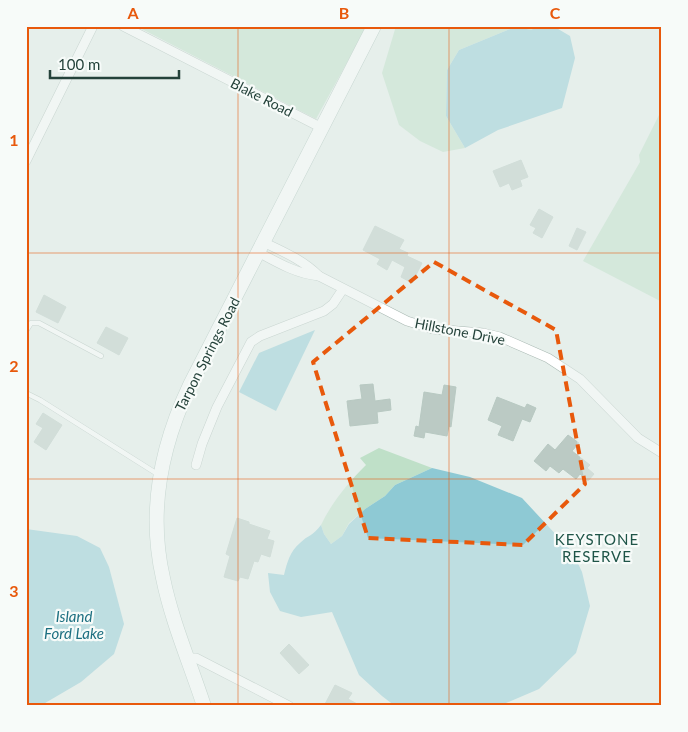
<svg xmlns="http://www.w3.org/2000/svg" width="688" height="732" viewBox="0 0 688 732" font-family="Lato,sans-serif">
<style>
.green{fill:#bfe0c8}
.water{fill:#8ec9d4}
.building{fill:#bbcac4;stroke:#b8c9c2}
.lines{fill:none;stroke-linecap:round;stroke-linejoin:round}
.service-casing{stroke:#a8b8b2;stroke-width:5.5}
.minor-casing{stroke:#a8b8b2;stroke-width:10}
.secondary-casing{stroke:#a4bbb3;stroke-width:15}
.service{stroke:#fff;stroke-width:4.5}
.minor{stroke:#fff;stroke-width:9}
.secondary{stroke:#fff;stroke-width:14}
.marked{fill:none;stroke:#e8590c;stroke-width:4;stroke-dasharray:10 6;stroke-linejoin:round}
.grid{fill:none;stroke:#e8590c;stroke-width:1;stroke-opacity:0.55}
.labels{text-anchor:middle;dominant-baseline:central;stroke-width:4.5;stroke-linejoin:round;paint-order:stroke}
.street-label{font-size:14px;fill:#24423a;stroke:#f7fbf9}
.neighbourhood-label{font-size:15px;letter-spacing:1px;fill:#1f5548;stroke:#f7fbf9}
.water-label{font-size:15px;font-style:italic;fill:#1c6f80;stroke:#f7fbf9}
.neatline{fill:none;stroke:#e8590c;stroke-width:2}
.grid-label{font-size:16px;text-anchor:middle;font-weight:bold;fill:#e8590c}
</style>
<rect width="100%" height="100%" fill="#e6efeb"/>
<g class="green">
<path d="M136 26H367L316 119Z"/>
<path d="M396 26H534L532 30 515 27 459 50 447 70 446 116 465 148 443 152 420 141 399 125 382 73Z"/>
<path d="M662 109V302L583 261 640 162 639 155Z"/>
<path d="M379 448 432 468 395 485 385 496 365 509 349 523 342 536 331 544 324 534 321 525C332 502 348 483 366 465L360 458Z"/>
</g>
<g class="water">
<path d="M534 26H553L570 36 575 58 562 108 498 130 465 148 446 116 447 70 459 50 515 27 532 30Z"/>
<path d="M315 330 276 411 239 392 259 353Z"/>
<path d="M432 468 470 477 522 498 573 553 582 572 590 606 576 653 539 689 499 706H395L382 696 359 675 332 612 301 617 280 611 270 592 268 573 284 575C287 563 290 551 300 543 308 535 313 536 321 525L324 534 331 544 342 536 349 524 365 509 385 496 395 485Z"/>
<path d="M26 529 77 536 100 548 109 567 124 624 114 654 81 682 40 706H26Z"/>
</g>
<g class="building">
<path d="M521 160 528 177 520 180 522 186 512 190 509 183 500 187 493 171Z"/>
<path d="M539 209 553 217 542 238 533 233 536 228 530 225Z"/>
<path d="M375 226 404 240 399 249 408 253 407 256 422 263 412 283 401 277 405 267 392 260 387 270 377 264 380 259 363 250Z"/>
<path d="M577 228 586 232 577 250 569 246Z"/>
<path d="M44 295 66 307 58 323 36 312Z"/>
<path d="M106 327 128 338 119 355 97 343Z"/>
<path d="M373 384 375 401 390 399 391 410 377 412 378 423 350 426 347 401 362 399 360 385Z"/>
<path d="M444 385 456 387 451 427 449 426 447 436 425 432 424 438 414 436 416 426 419 427 424 392 442 395Z"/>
<path d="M497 397 525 408 527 404 536 408 530 422 522 419 513 441 498 435 502 426 488 420Z"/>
<path d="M43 413 62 425 46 450 34 442 43 428 36 424Z"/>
<path d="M568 435 579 443 572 451 590 465 587 468 594 474 588 481 580 474 576 479 563 469 559 473 550 466 546 471 534 461 548 444 555 450Z"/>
<path d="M237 518 249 522V524L270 531 267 539 274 541 270 557 261 554 258 562 254 561 248 579 240 577 238 581 224 577 230 556 226 554Z"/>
<path d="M289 644 309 665 299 674 280 653Z"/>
<path d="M335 685 352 693 348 699 361 706H324Z"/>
</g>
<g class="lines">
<defs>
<g id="service">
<path d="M26 331 31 323H39L101 356"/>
<path d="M26 393 40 400 159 475"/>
</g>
<g id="minor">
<path d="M123 26 322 128"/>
<path d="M26 161 93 26"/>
<path d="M263 242C284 252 303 260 319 276L407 321 433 329 483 333 500 337 548 358 580 379 638 438 662 453"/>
<path d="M258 252C278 263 297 274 319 276"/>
<path d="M196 465 202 444 217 407 251 342 260 336 324 311 333 304 343 289"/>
<path d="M188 658H196L289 706"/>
</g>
<path id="secondary" d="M204 706C190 663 172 622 163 578 148 512 161 446 190 385L374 26"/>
</defs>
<use href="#service" class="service-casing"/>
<use href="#minor" class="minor-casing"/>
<use href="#secondary" class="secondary-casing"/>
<use href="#service" class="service"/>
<use href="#minor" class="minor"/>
<use href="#secondary" class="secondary"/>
</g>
<path d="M0 0H688V732H0ZM434 262 556 330 585 484 523 545 368 538 313 362Z" fill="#e6efeb" fill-opacity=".55" fill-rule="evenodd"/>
<path class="marked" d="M434 262 556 330 585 484 523 545 368 538 313 362Z"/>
<path class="grid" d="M238 26V706M449 26V706M26 253H662M26 479H662"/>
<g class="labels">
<g class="street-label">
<text transform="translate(262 97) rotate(27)">Blake Road</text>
<text transform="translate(460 331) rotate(11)">Hillstone Drive</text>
<text transform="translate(207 354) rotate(-63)">Tarpon Springs Road</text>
</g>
<g class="neighbourhood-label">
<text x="597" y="539">KEYSTONE<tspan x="597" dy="17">RESERVE</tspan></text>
</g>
<g class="water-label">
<text x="74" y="616">Island<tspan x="74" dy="17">Ford Lake</tspan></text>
</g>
</g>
<rect width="688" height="732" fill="none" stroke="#f7fbf9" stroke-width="55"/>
<path d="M50 70v8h129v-8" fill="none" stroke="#24423a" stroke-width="2.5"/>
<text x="58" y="70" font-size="15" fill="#24423a" stroke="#f7fbf9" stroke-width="4" paint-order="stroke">100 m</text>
<rect x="28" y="28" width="632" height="676" class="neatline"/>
<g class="grid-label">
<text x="133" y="19">A</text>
<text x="344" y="19">B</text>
<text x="555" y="19">C</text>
<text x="14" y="146">1</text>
<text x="14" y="372">2</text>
<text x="14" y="597">3</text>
</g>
</svg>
